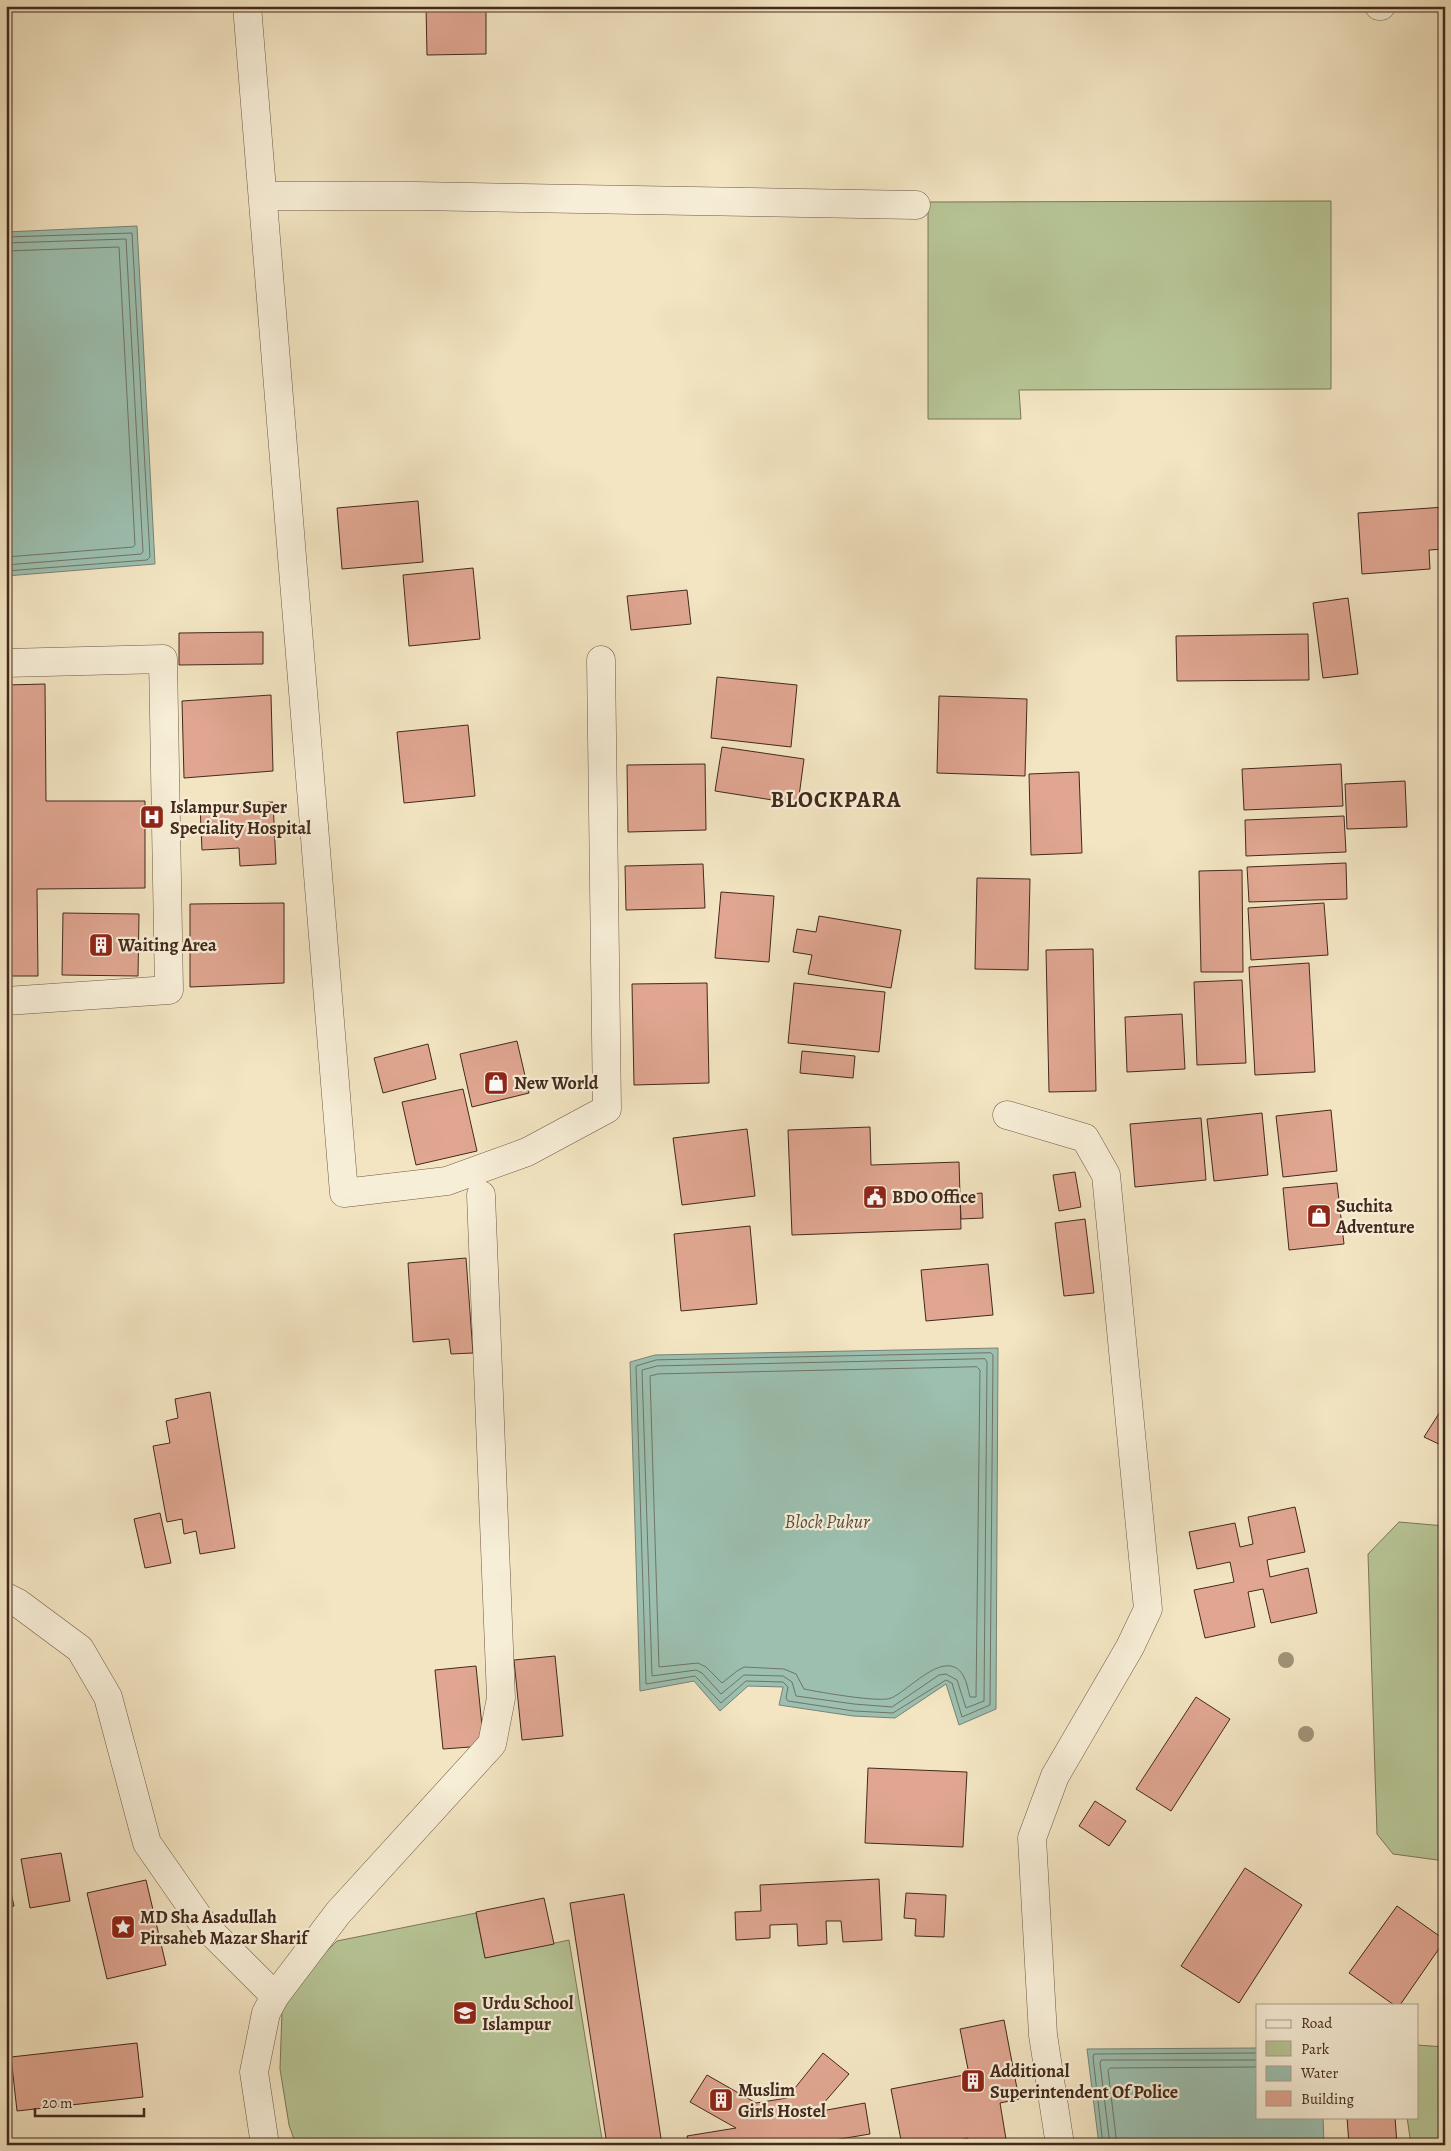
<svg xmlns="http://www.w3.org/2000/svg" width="1451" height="2151" viewBox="0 0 1451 2151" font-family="Alegreya,serif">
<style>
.green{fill:#b7c596;stroke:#7d775a}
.water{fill:#9cbfaf;stroke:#788375}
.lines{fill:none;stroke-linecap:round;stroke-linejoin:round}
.shore{stroke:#707466;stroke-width:1}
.building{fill:#e0a691;stroke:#43291d}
.minor-casing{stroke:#6f5846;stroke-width:29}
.minor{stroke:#f7eed7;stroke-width:28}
.tree{fill:#a29378}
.labels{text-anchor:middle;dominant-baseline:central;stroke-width:4.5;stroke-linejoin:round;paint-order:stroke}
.poi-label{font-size:18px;font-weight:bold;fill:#43291d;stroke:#f7eed7;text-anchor:start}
.water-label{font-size:19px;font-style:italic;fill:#594e42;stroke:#f7eed7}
.district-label{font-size:22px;font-weight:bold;letter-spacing:1px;fill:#43291d;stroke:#f7eed7}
</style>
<rect width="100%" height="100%" fill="#f3e5c2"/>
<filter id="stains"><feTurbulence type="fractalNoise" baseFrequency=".004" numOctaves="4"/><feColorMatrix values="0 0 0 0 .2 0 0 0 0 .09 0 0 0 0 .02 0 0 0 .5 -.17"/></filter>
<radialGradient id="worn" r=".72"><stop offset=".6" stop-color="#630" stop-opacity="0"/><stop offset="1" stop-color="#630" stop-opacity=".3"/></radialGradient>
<g class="green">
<path d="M1331 201V389L1019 390 1021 419H928V202Z"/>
<path d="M1399 1522 1445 1526V1861L1393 1854 1377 1834 1368 1554Z"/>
<path d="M476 1913 485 1958 569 1940 603 2145H296L289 2125 280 2069 282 2011 301 1976 337 1941Z"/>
<path d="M1417 2045 1445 2047V2145H1411L1407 2117H1417Z"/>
</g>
<g class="water">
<path d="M137 226 155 564 6 576V232Z"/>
<path d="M998 1348 996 1709 959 1725 946 1684 895 1718 853 1716 779 1705 783 1687 748 1686 720 1711 694 1681 640 1691 630 1362 655 1355Z"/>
<path d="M1257 2048V2117H1323L1324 2145H1099L1087 2049Z"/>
</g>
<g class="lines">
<g class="shore">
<path d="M6 237 132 233 150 557 147 560 6 571"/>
<path d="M6 243 126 239 143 552 141 554 6 565"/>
<path d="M6 251 119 247 135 545 133 547 6 557"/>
<path d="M991 1353 993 1355 990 1705 962 1717 952 1683 946 1680 893 1713 854 1711 788 1701 786 1698 788 1687 783 1682 746 1681 721 1703 695 1676 646 1684 636 1366 656 1360Z"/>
<path d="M985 1359 987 1362 984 1701 966 1708 957 1680 946 1674 939 1675 892 1707 854 1704 796 1696 792 1682 783 1676 744 1675 721 1694 702 1673 696 1670 652 1676 642 1370 657 1366Z"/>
<path d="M977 1367 980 1370 976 1697H970C968 1690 967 1682 963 1675 945 1647 909 1691 891 1698 880 1703 819 1692 804 1689L796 1674 784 1669 744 1667 737 1671 722 1683 706 1667 698 1663 659 1667 650 1376 658 1374Z"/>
<path d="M1103 2145 1093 2057 1094 2054 1257 2053"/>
<path d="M1110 2145 1100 2063 1101 2060H1257"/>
<path d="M1117 2145 1108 2070 1110 2068 1257 2067"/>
</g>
</g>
<g class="building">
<path d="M426 6H486V54L427 55Z"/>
<path d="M418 501 423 562 342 569 337 508Z"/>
<path d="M1445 507V549L1429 550 1430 569 1362 574 1358 513Z"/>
<path d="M473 568 480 639 409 646 403 575Z"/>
<path d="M687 590 691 624 631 630 627 596Z"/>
<path d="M1348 598 1358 674 1323 678 1313 603Z"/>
<path d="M263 632V664L179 665V633Z"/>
<path d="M1308 634 1309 680 1177 681 1176 636Z"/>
<path d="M717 677 797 685 791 747 711 738Z"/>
<path d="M45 684 46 801H145V888L37 889 38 976H6V685Z"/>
<path d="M271 695 273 771 184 778 182 701Z"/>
<path d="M939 696 1027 699 1025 776 937 773Z"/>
<path d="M468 725 475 796 404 803 397 732Z"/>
<path d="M722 747 804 759 798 804 715 791Z"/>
<path d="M705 764 706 830 628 832 627 765Z"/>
<path d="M1341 764 1343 806 1244 810 1242 769Z"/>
<path d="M1079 772 1082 853 1031 855 1029 774Z"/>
<path d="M1405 781 1407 827 1347 829 1345 784Z"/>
<path d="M273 802 276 864 240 866 239 848 202 850 200 806Z"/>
<path d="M1344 816 1346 852 1246 856 1245 820Z"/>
<path d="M1346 863 1347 899 1249 902 1247 867Z"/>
<path d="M703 864 705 908 626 910 625 866Z"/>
<path d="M1242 870 1243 972H1201L1199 871Z"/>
<path d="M977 878 1030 879 1028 970 975 969Z"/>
<path d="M721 892 774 896 769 962 715 958Z"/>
<path d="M284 903V983L190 987V904Z"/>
<path d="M1324 903 1328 955 1251 960 1248 908Z"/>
<path d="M63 913 139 914 138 976 62 975Z"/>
<path d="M819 916 901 930 891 988 808 974 812 955 793 952 797 929 816 932Z"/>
<path d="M1093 949 1096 1091 1049 1092 1046 950Z"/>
<path d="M1309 963 1315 1072 1255 1075 1249 967Z"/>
<path d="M1242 980 1246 1063 1197 1065 1194 982Z"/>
<path d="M707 983 709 1083 634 1085 632 984Z"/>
<path d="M794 983 885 992 879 1052 788 1043Z"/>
<path d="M1182 1014 1185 1069 1127 1072 1125 1017Z"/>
<path d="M517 1041 529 1093 472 1107 460 1054Z"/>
<path d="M428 1044 436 1079 383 1093 374 1058Z"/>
<path d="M802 1051 855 1056 853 1078 800 1073Z"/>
<path d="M463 1089 477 1151 416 1165 402 1102Z"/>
<path d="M1331 1110 1337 1171 1283 1177 1276 1116Z"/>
<path d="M1262 1113 1268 1175 1214 1181 1207 1119Z"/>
<path d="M1201 1118 1206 1180 1135 1187 1130 1124Z"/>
<path d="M870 1127 871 1165 959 1162 961 1229 792 1235 788 1130Z"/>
<path d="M747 1129 755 1196 682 1205 673 1138Z"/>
<path d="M1075 1172 1081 1207 1059 1211 1053 1175Z"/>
<path d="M1337 1183 1344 1244 1289 1250 1283 1188Z"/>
<path d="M982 1193 983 1218 961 1219 960 1195Z"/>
<path d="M1085 1219 1094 1293 1064 1296 1055 1223Z"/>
<path d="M750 1226 757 1304 681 1311 674 1234Z"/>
<path d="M466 1258 473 1353 451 1354 449 1339 413 1342 408 1263Z"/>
<path d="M988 1264 993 1315 926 1321 921 1270Z"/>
<path d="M210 1392 235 1548 200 1554 196 1531 184 1534 182 1519 167 1522 153 1446 170 1443 166 1421 178 1418 175 1399Z"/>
<path d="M1445 1404V1447L1424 1437Z"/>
<path d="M1295 1507 1305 1552 1267 1560 1270 1577 1308 1568 1317 1613 1271 1623 1263 1589 1248 1592 1255 1627 1205 1638 1194 1590 1234 1582 1230 1562 1197 1569 1189 1532 1235 1523 1240 1547 1253 1544 1248 1517Z"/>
<path d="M160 1513 171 1563 145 1568 134 1519Z"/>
<path d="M555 1656 563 1736 522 1740 514 1660Z"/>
<path d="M476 1666 484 1746 443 1749 435 1670Z"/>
<path d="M1196 1697 1230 1719 1171 1811 1136 1789Z"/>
<path d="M868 1768 967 1772 963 1847 865 1843Z"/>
<path d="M1095 1801 1126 1821 1109 1846 1079 1826Z"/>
<path d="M61 1853 70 1901 30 1908 21 1859Z"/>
<path d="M1245 1868 1302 1905 1239 2003 1181 1966Z"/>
<path d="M6 1871 14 1906 6 1908Z"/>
<path d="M879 1879 882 1940 843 1942 841 1921H826L827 1944 798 1946 797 1924 770 1925V1938L736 1940 735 1912 761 1911 760 1885Z"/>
<path d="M146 1880 166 1965 107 1979 87 1893Z"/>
<path d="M906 1893 946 1895 944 1937 915 1936 916 1919 904 1918Z"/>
<path d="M624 1894 662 2145H607L570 1903Z"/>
<path d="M544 1898 554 1944 485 1958 476 1912Z"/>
<path d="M1397 1906 1445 1940 1400 2005H1394L1349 1973Z"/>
<path d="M1004 2020 1019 2099 1000 2103 1007 2145H969L968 2138 937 2145H902L891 2089 969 2074 960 2029Z"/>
<path d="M137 2043 143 2097 17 2111 11 2057Z"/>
<path d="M823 2053 849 2074 816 2112 865 2103 870 2134 822 2142 825 2145H689L687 2136 736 2128 690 2102 707 2075 756 2103 787 2098Z"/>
<path d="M1347 2117H1395L1397 2145H1349Z"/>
</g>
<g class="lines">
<defs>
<g id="minor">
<path d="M247 6 344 1193 447 1181 527 1152 607 1109 601 660"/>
<path d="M1379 6H1381"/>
<path d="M264 196H416L916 205"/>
<path d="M6 663 163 659 169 990 6 1001"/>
<path d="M1007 1115 1085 1138 1106 1175 1148 1609 1130 1647 1055 1776 1032 1838 1043 2035 1060 2145"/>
<path d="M6 1597 18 1603 80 1649 108 1697 147 1843 204 1925 275 1996 266 2013 254 2072 265 2145"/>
<path d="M275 1996 338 1913 492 1744 501 1698 481 1195"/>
</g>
</defs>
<use href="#minor" class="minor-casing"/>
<use href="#minor" class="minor"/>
</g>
<g class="tree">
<circle cx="1286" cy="1660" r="8"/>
<circle cx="1306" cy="1734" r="8"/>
</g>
<defs>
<symbol id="hospital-square" viewBox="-11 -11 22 22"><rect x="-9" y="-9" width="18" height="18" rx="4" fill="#8f2418" stroke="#f7eed7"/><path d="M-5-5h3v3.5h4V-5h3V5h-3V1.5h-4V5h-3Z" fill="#fff"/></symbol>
<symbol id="building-square" viewBox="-11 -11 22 22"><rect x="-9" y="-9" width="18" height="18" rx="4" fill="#8f2418" stroke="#f7eed7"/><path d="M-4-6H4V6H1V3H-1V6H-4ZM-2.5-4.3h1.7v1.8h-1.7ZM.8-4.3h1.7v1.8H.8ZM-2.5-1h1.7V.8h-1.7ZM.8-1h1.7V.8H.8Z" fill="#fff"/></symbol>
<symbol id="shop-square" viewBox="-11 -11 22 22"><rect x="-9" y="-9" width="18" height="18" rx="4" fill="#8f2418" stroke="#f7eed7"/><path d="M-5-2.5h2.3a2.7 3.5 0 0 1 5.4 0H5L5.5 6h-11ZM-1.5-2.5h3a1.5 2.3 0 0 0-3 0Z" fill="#fff"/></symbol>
<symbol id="civic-square" viewBox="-11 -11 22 22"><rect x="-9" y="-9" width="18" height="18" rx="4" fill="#8f2418" stroke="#f7eed7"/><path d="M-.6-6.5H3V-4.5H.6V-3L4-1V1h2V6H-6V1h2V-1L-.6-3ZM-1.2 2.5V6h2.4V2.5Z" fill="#fff"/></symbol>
<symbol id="sight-square" viewBox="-11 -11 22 22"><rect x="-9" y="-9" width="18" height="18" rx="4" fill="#8f2418" stroke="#f7eed7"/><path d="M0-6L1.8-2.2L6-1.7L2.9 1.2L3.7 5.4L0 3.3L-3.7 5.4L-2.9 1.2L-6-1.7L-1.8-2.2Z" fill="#fff"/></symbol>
<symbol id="school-square" viewBox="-11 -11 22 22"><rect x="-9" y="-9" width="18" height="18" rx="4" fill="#8f2418" stroke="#f7eed7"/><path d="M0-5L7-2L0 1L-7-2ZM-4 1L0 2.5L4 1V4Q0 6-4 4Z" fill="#fff"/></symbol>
</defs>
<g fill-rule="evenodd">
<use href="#hospital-square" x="138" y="803" width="28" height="28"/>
<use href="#building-square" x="87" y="931" width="28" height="28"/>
<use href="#shop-square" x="482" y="1069" width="28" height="28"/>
<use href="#civic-square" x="861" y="1183" width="28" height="28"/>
<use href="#shop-square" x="1305" y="1202" width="28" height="28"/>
<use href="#sight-square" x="109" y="1913" width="28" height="28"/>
<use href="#school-square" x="451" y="1999" width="28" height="28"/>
<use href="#building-square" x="959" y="2067" width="28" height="28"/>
<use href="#building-square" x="707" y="2086" width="28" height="28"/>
</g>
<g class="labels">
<g class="poi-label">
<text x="170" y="807">Islampur Super<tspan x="170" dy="21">Speciality Hospital</tspan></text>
<text x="118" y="945">Waiting Area</text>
<text x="514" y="1083">New World</text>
<text x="892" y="1197">BDO Office</text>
<text x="1336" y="1206">Suchita<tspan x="1336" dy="21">Adventure</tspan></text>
<text x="140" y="1917">MD Sha Asadullah<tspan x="140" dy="21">Pirsaheb Mazar Sharif</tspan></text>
<text x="482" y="2003">Urdu School<tspan x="482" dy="21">Islampur</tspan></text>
<text x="990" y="2071">Additional<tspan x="990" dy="21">Superintendent Of Police</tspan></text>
<text x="738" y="2090">Muslim<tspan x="738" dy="21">Girls Hostel</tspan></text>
</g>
<g class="water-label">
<text x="827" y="1522">Block Pukur</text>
</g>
<g class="district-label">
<text x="836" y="800">BLOCKPARA</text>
</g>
</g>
<rect width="1451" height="2151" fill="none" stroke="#f3e5c2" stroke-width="25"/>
<rect x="8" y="8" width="1436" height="2136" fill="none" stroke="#43291d" stroke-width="2.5"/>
<rect x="12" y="12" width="1426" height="2126" fill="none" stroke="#43291d"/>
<rect x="1256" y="2004" width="162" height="115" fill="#f7eed7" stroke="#af9f8d"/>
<rect x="1266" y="2020" width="25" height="8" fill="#f7eed7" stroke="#af9f8d"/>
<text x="1301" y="2028" font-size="15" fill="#43291d">Road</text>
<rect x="1266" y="2041" width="25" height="15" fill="#b7c596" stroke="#af9f8d"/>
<text x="1301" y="2054" font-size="15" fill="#43291d">Park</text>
<rect x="1266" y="2066" width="25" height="15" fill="#9cbfaf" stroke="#af9f8d"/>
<text x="1301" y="2078" font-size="15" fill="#43291d">Water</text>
<rect x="1266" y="2091" width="25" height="15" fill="#e0a691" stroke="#af9f8d"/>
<text x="1301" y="2104" font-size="15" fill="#43291d">Building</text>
<path d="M35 2108v8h109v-8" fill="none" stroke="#43291d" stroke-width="2.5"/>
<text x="42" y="2108" font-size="15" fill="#43291d" stroke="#f7eed7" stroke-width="4" paint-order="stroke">20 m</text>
<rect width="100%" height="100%" filter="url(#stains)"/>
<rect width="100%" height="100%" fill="url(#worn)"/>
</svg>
